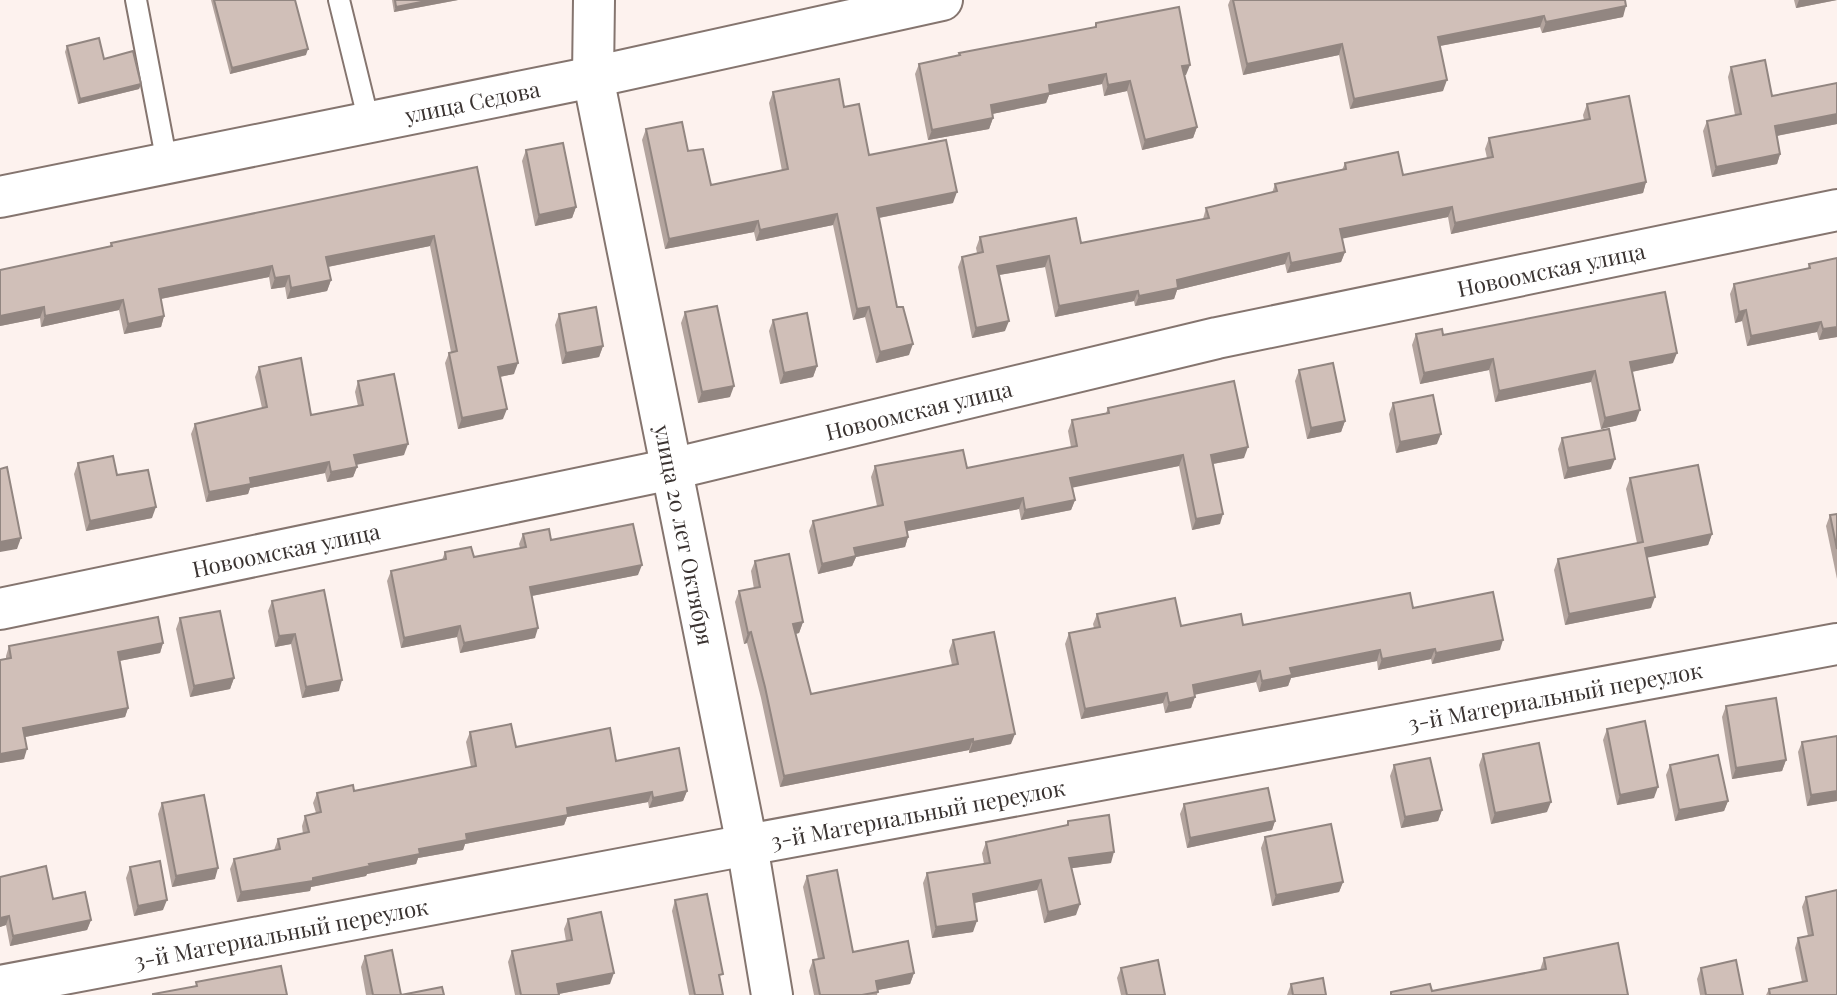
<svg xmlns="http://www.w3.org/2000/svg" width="1837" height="995" viewBox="0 0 1837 995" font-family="'Playfair Display',serif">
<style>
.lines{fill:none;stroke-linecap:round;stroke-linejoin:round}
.service-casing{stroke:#85756f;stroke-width:24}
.minor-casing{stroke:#85756f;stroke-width:44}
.service{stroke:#fff;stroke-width:20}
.minor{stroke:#fff;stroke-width:40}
.wall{fill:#b3a49e}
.shaded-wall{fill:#928681}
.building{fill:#d0bfb8;stroke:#928681;stroke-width:2}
.labels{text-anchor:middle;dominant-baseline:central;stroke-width:8;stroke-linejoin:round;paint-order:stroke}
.street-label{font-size:22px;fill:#3a3331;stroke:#fdf2ee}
</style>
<rect width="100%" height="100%" fill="#fdf2ee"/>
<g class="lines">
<defs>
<g id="service">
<path d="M136 0 167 163"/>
<path d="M339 0 369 122"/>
</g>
<g id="minor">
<path id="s1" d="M594 0 593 77 747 845 772 995"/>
<path id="s2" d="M0 197 593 77 942 0"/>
<path id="s3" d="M0 609 672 469 1217 338 1837 210"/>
<path id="s4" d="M0 986 747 845 1837 644"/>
</g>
</defs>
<use href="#service" class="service-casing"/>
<use href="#minor" class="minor-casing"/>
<use href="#service" class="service"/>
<use href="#minor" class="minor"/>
</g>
<g class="wall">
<path d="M211 0H295L306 55 230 74Z"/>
<path d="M392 0H458L394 12Z"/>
<path d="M1230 0H1625L1623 17 1542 33 1540 27 1440 46 1443 91 1350 109 1339 55 1243 75 1228 5Z"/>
<path d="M1794 0H1837L1796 8Z"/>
<path d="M1096 23 1186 75H1184L1197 127 1193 138 1142 150 1127 91 1104 96 1102 84 1049 95 1046 103 992 114 993 118 989 129 928 140 915 74 919 64 958 56 959 53 1094 28Z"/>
<path d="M67 46 104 59 141 84 139 89 78 104 65 52Z"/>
<path d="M1731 67 1772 96 1837 83V124L1777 136 1780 154 1777 164 1712 177 1703 131 1707 121 1735 115 1728 77Z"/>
<path d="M773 92 844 107 869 155 953 203 879 218 897 307 909 355 876 363 865 317 853 320 833 225 756 241 754 232 665 249 642 140 646 129 688 151 711 185 782 171 769 103Z"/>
<path d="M1587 104 1646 182 1643 193 1451 234 1448 217 1342 238 1345 252 1341 262 1287 273 1285 264 1177 290 1174 299 1135 306 1134 301 1055 317 1045 267 999 275 1005 331 972 338 958 267 962 257 977 253 976 248 980 237 1081 243 1203 219 1206 208 1272 193 1275 184 1342 170 1345 163 1403 175 1487 158 1485 149 1489 138 1584 120 1583 115Z"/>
<path d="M526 150 576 207 572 218 535 226 522 161Z"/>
<path d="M477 167 514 374 500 377 503 419 458 429 445 363 449 353 451 352 430 246 328 267 331 280 327 291 287 299 285 287 271 289 269 277 161 299 164 316 161 327 124 334 119 310 41 327 40 318 0 326V270L110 246 111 243Z"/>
<path d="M1809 264 1837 337 1819 340 1817 332 1747 346 1742 321 1735 323 1730 294 1734 284 1808 269Z"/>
<path d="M685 312 730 397 698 403 681 323Z"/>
<path d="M559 314 603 346 599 357 562 364 555 325Z"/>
<path d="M773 320 817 366 813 377 780 384 769 331Z"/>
<path d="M1416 334 1443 335 1673 363 1632 372 1636 421 1601 429 1591 382 1495 402 1489 370 1420 384 1412 345Z"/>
<path d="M259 367 311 415 358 406 355 392 358 381 404 455 356 464 357 467 353 477 327 482 325 473 250 488 248 494 206 502 191 434 195 424 262 408 255 377Z"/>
<path d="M1299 370 1345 421 1341 432 1307 439 1295 381Z"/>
<path d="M1393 403 1437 444 1396 453 1389 414Z"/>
<path d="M1108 408 1244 458 1213 464 1220 524 1192 530 1179 466 1072 487 1075 500 1071 510 1021 520 1019 509 907 531 908 537 905 547 856 557 852 566 818 574 809 531 813 521 877 506 871 477 875 466 967 468 1071 447 1068 431 1072 420 1106 413Z"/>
<path d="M1562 438 1611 469 1564 479 1558 449Z"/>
<path d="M78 463 117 475 152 518 86 531 74 474Z"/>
<path d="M1630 478 1712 534 1708 545 1647 557 1651 608 1565 625 1554 570 1558 559 1637 543 1626 489Z"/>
<path d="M1837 514V579L1826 526 1830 515Z"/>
<path d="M523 534 551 540 638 575 532 596 535 638 460 653 457 637 401 648 387 581 391 571 442 560 445 552 474 557 520 548 519 544Z"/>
<path d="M755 561 803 622 799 633 796 634 811 694 952 665 949 651 953 640 1011 744 969 753V750L780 787 761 698 747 643 744 644 735 602 739 591 754 589 751 571Z"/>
<path d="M272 601 339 691 302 698 291 644 275 647 268 611Z"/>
<path d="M1413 608 1500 650 1432 664 1431 659 1378 670 1377 661 1291 678 1288 686 1259 692 1256 682 1195 694 1191 708 1165 713 1163 703 1081 719 1065 644 1069 633 1094 628 1093 624 1097 614 1181 626 1243 625Z"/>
<path d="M180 618 234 678 230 689 190 697 176 629Z"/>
<path d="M163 643 160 653 119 661 128 708 125 717 25 737 24 759 0 763V660L6 659V656L9 646Z"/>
<path d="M1726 706 1786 760 1782 771 1732 779 1722 717Z"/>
<path d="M1607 729 1654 798 1617 805 1603 740Z"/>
<path d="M470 732 516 747 616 761 687 791 683 801 649 808 648 802 567 817 564 825 465 844 463 850 418 858 416 864 367 874 366 876 311 887 310 891 237 902 230 869 234 859 274 850 278 839 303 834 302 826 305 816 316 813 313 803 317 793 354 791 471 767 466 742Z"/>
<path d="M1837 736V801L1807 806 1798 752 1802 742Z"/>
<path d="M1483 754 1547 812 1491 824 1479 765Z"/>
<path d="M1394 765 1442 810 1438 821 1401 828 1390 776Z"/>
<path d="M1670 765 1728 801 1724 811 1675 821 1666 775Z"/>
<path d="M162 803 215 879 172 887 158 814Z"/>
<path d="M1184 804 1275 821 1272 830 1187 848 1180 814Z"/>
<path d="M1068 821 1111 863 1072 868 1076 915 1044 923 1037 890 974 903 973 932 932 938 923 883 927 873 984 864 982 853 986 842 1066 826Z"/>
<path d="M1265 837 1343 882 1339 892 1272 906 1261 848Z"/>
<path d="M130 867 163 910 134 916 126 878Z"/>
<path d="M807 876 853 952 914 973 910 984 878 990 877 995H814L809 971 813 960 818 959 803 887Z"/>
<path d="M0 877 53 899 91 920 87 930 10 946 6 925 0 927Z"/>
<path d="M1806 897 1837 995H1766L1769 989 1802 982 1795 948 1798 938 1808 936 1802 907Z"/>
<path d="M675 900 721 982 723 995H689L672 911Z"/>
<path d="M568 919 610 984 559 994V995H515L508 962 512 951 566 941 564 929Z"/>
<path d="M365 956 401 995H444H366L361 967Z"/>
<path d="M1544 958 1628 995H1390L1391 992 1432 991 1540 970Z"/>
<path d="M1121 968 1165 995H1121L1117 978Z"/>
<path d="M1701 968 1743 995H1700L1697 979Z"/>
<path d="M1291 984 1326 995H1287Z"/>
</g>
<g class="shaded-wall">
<path d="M431 0H458L394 12 396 7Z"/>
<path d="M1799 0H1837L1796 8Z"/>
<path d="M1626 6 1623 17 1542 33 1546 22Z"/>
<path d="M1544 16 1540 27 1434 47 1438 37Z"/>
<path d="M1342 44 1339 55 1243 75 1247 64Z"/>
<path d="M308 49 306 55 230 74 232 68Z"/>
<path d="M1190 65 1186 75 1178 77 1182 66Z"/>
<path d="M1106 74 1102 84 1049 95 1046 103 987 115 991 105 1049 85Z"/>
<path d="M1447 80 1443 91 1350 109 1354 99Z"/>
<path d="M1130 81 1127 91 1104 96 1108 85Z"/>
<path d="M141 84 139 89 78 104 80 99Z"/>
<path d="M1837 114V124L1771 137 1775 126Z"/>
<path d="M993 118 989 129 928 140 932 130Z"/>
<path d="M1197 127 1193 138 1142 150 1145 140Z"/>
<path d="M1780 154 1777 164 1712 177 1716 167Z"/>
<path d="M1646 182 1643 193 1451 234 1455 223Z"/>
<path d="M957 192 953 203 873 219 877 208Z"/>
<path d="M576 207 572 218 535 226 539 215Z"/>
<path d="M1452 207 1448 217 1336 240 1340 229Z"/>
<path d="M837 214 833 225 756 241 760 230Z"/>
<path d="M758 221 754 232 665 249 669 239Z"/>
<path d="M434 236 430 246 322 268 326 257Z"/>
<path d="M1345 252 1341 262 1287 273 1291 263Z"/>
<path d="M1289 253 1285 264 1177 290 1174 299 1135 306 1139 296 1177 280Z"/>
<path d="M1049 256 1045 267 993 276 997 266Z"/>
<path d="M272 266 269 277 155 300 159 289Z"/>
<path d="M289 276 285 287 271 289 275 278Z"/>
<path d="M331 280 327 291 287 299 291 288Z"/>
<path d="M1138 291 1134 301 1055 317 1059 306Z"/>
<path d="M123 300 119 310 41 327 45 316Z"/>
<path d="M44 307 40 318 0 326V316Z"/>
<path d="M869 307 865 317 853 320 857 309Z"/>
<path d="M1746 310 1742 321 1735 323 1739 312Z"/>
<path d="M164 316 161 327 124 334 128 324Z"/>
<path d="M1009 321 1005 331 972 338 976 328Z"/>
<path d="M1821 322 1817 332 1747 346 1751 336Z"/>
<path d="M1837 327V337L1819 340 1823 329Z"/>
<path d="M913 344 909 355 876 363 880 352Z"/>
<path d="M603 346 599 357 562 364 566 353Z"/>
<path d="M1677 353 1673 363 1626 373 1630 362Z"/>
<path d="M1493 359 1489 370 1420 384 1424 373Z"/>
<path d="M518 363 514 374 494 378 498 367Z"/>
<path d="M817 366 813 377 780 384 784 373Z"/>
<path d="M1595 371 1591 382 1495 402 1499 391Z"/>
<path d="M734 386 730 397 698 403 702 392Z"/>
<path d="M507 409 503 419 458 429 462 418Z"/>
<path d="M1640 410 1636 421 1601 429 1605 418Z"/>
<path d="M1345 421 1341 432 1307 439 1311 428Z"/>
<path d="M1441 434 1437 444 1396 453 1400 442Z"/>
<path d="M408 444 404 455 351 466 354 455Z"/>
<path d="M1248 447 1244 458 1207 465 1211 455Z"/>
<path d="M1183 455 1179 466 1066 489 1070 478Z"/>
<path d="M1615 459 1611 469 1564 479 1568 468Z"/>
<path d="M329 462 325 473 250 488 248 494 206 502 209 492 250 478Z"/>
<path d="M357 467 353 477 327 482 331 472Z"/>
<path d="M1023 498 1019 509 902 532 905 522Z"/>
<path d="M1075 500 1071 510 1021 520 1025 510Z"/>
<path d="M156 507 152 518 86 531 90 521Z"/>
<path d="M1223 514 1220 524 1192 530 1196 519Z"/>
<path d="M1712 534 1708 545 1641 559 1645 548Z"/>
<path d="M908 537 905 547 856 557 852 566 818 574 822 564 854 548Z"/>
<path d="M21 538 17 549 0 552V542Z"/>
<path d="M642 565 638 575 526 597 530 587Z"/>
<path d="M1655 597 1651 608 1565 625 1569 614Z"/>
<path d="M803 622 799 633 789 635 793 624Z"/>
<path d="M460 626 457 637 401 648 404 638Z"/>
<path d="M538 628 535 638 460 653 464 643Z"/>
<path d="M751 632 747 643 744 644 748 633Z"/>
<path d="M295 634 291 644 275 647 279 636Z"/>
<path d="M1503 640 1500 650 1432 664 1436 653Z"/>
<path d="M163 643 160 653 114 662 118 652Z"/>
<path d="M1435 649 1431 659 1378 670 1382 659Z"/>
<path d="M1380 650 1377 661 1291 678 1288 686 1259 692 1262 681 1290 668Z"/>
<path d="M1260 671 1256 682 1189 696 1193 685Z"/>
<path d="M234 678 230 689 190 697 194 686Z"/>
<path d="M342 680 339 691 302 698 306 687Z"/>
<path d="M1167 693 1163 703 1081 719 1085 709Z"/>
<path d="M1195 697 1191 708 1165 713 1169 703Z"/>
<path d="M128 708 125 717 20 738 23 728Z"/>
<path d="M1015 734 1011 744 969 753 973 742Z"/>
<path d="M973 739 969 750 780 787 784 776Z"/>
<path d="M27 749 24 759 0 763V754Z"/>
<path d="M1786 760 1782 771 1732 779 1736 768Z"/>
<path d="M1658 787 1654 798 1617 805 1620 795Z"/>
<path d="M687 791 683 801 649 808 653 798Z"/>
<path d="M1837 791V801L1807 806 1811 795Z"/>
<path d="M652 792 648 802 567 817 564 825 465 844 463 850 418 858 416 864 367 874 366 876 311 887 310 891 237 902 241 892 313 878 369 864 466 834 567 808Z"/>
<path d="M1728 801 1724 811 1675 821 1679 810Z"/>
<path d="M1551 802 1547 812 1491 824 1495 813Z"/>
<path d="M1442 810 1438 821 1401 828 1405 817Z"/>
<path d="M1275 821 1272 830 1187 848 1190 838Z"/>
<path d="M1114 852 1111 863 1066 869 1069 858Z"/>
<path d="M218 868 215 879 172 887 176 876Z"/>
<path d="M1041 880 1037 890 969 904 973 894Z"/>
<path d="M1343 882 1339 892 1272 906 1276 895Z"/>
<path d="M167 900 163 910 134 916 138 906Z"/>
<path d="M1080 904 1076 915 1044 923 1048 912Z"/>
<path d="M9 916 6 925 0 927V918Z"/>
<path d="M91 920 87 930 10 946 13 936Z"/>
<path d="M977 921 973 932 932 938 936 927Z"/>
<path d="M614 973 610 984 553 995 557 984Z"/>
<path d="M914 973 910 984 872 991 876 981Z"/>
</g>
<g class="building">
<path d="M214 0H295L308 49 232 68Z"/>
<path d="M395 0H431L396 7Z"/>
<path d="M1233 0H1625L1626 6 1546 22 1544 16 1438 37 1447 80 1354 99 1342 44 1247 64Z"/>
<path d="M1179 7 1190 65 1182 66 1197 127 1145 140 1130 81 1108 85 1106 74 1049 85 1050 93 991 105 993 118 932 130 919 64 960 55 959 53 1096 27V23Z"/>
<path d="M99 38 104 59 133 51 141 84 80 99 67 46Z"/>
<path d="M1765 60 1772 96 1837 83V114L1775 126 1780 154 1716 167 1707 121 1741 114 1731 67Z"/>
<path d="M839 79 844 107 859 104 869 155 946 140 957 192 877 208 897 307H903L913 344 880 352 869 307 857 309 837 214 760 230 758 221 669 239 646 129 682 122 688 151 703 149 711 185 788 169 773 92Z"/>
<path d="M1629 96 1646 182 1455 223 1452 207 1340 229 1345 252 1291 263 1289 253 1177 280 1178 288 1139 296 1138 291 1059 306 1049 256 997 266 1009 321 976 328 962 257 983 252 980 237 1076 218 1081 243 1209 218 1206 208 1277 191 1275 184 1346 169 1345 163 1398 152 1403 175 1493 157 1489 138 1590 119 1587 104Z"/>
<path d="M563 143 576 207 539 215 526 150Z"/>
<path d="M477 167 518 363 498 367 507 409 462 418 449 353 457 351 434 236 326 257 331 280 291 288 289 276 275 278 272 266 159 289 164 316 128 324 123 300 45 316 44 307 0 316V270L112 246 111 243Z"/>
<path d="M1837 258V327L1823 329 1821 322 1751 336 1746 310 1739 312 1734 284 1810 268 1809 264Z"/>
<path d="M1665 292 1677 353 1630 362 1640 410 1605 418 1595 371 1499 391 1493 359 1424 373 1416 334 1442 329 1443 335Z"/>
<path d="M717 306 734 386 702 392 685 312Z"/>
<path d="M596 307 603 346 566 353 559 314Z"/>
<path d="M807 313 817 366 784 373 773 320Z"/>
<path d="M301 358 311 415 363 405 358 381 394 374 408 444 354 455 357 467 331 472 329 462 250 478 251 484 209 492 195 424 267 407 259 367Z"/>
<path d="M1333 363 1345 421 1311 428 1299 370Z"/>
<path d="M1234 381 1248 447 1211 455 1223 514 1196 519 1183 455 1070 478 1075 500 1025 510 1023 498 905 522 908 537 854 548 856 556 822 564 813 521 883 505 875 466 963 450 967 468 1077 446 1072 420 1109 413 1108 408Z"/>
<path d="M1433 395 1441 434 1400 442 1393 403Z"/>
<path d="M1609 429 1615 459 1568 468 1562 438Z"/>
<path d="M113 456 117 475 148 470 156 507 90 521 78 463Z"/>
<path d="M1698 465 1712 534 1645 548 1655 597 1569 614 1558 559 1643 542 1630 478Z"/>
<path d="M7 467 21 538 0 542V469Z"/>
<path d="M1837 514V549L1830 515Z"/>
<path d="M633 524 642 565 530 587 538 628 464 643 460 626 404 638 391 571 446 559 445 552 471 547 474 557 526 547 523 534 549 529 551 540Z"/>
<path d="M789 554 803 622 793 624 811 694 958 664 953 640 994 632 1015 734 973 742V739L784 776 765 687 751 632 748 633 739 591 760 587 755 561Z"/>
<path d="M324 590 342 680 306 687 295 634 279 636 272 601Z"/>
<path d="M1493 592 1503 640 1436 653 1435 649 1382 659 1380 650 1290 668 1292 675 1262 681 1260 671 1193 685 1195 697 1169 703 1167 693 1085 709 1069 633 1100 627 1097 614 1175 598 1181 626 1241 614 1243 625 1410 593 1413 608Z"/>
<path d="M220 611 234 678 194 686 180 618Z"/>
<path d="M158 617 163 643 118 652 128 708 23 728 27 749 0 754V660L11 658 9 646Z"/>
<path d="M1776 698 1786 760 1736 768 1726 706Z"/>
<path d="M1645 721 1658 787 1620 795 1607 729Z"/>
<path d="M511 724 516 747 610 728 616 761 679 748 687 791 653 798 652 792 567 808 568 815 466 834 467 840 419 849 420 854 369 864 370 866 313 878V881L241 892 234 859 280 849 278 839 309 832 305 816 321 812 317 793 353 785 354 791 476 766 470 732Z"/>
<path d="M1837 736V791L1811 795 1802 742Z"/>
<path d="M1539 743 1551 802 1495 813 1483 754Z"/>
<path d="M1718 755 1728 801 1679 810 1670 765Z"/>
<path d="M1430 758 1442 810 1405 817 1394 765Z"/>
<path d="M1268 788 1275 821 1190 838 1184 804Z"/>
<path d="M204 795 218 868 176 876 162 803Z"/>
<path d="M1109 815 1114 852 1069 858 1080 904 1048 912 1041 880 973 894 977 921 936 927 927 873 990 863 986 842 1068 825V821Z"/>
<path d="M1331 824 1343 882 1276 895 1265 837Z"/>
<path d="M160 861 167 900 138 906 130 867Z"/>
<path d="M46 866 53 899 85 892 91 920 13 936 9 916 0 918V877Z"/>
<path d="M837 870 853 952 908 941 914 973 876 981 878 992 862 995H820L813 960 824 958 807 876Z"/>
<path d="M1837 890V995H1770L1769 989 1807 981 1798 938 1813 935 1806 897Z"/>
<path d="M707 894 723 974 719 975 723 995H695L675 900Z"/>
<path d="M601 912 614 973 557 984 559 995H521L512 951 572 940 568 919Z"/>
<path d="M1618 943 1628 995H1391V992L1430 984 1432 991 1546 969 1544 958Z"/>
<path d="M392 950 401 995 442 987 444 995H373L365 956Z"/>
<path d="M1158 960 1165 995H1127L1121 968Z"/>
<path d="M1736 960 1743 995H1706L1701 968Z"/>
<path d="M281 966 287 995H153V994L197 986 196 982Z"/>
<path d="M1323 978 1326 995H1293L1291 984Z"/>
</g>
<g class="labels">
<g class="street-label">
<text stroke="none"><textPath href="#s2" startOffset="482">улица Седова</textPath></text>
<text stroke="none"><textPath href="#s3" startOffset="1588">Новоомская улица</textPath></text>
<text stroke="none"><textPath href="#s3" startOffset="940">Новоомская улица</textPath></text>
<text stroke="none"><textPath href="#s1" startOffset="544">улица 20 лет Октября</textPath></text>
<text stroke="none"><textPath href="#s3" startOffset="292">Новоомская улица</textPath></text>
<text stroke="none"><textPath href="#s4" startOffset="1582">3-й Материальный переулок</textPath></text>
<text stroke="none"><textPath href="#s4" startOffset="934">3-й Материальный переулок</textPath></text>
<text stroke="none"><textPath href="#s4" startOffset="286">3-й Материальный переулок</textPath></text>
</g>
</g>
</svg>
